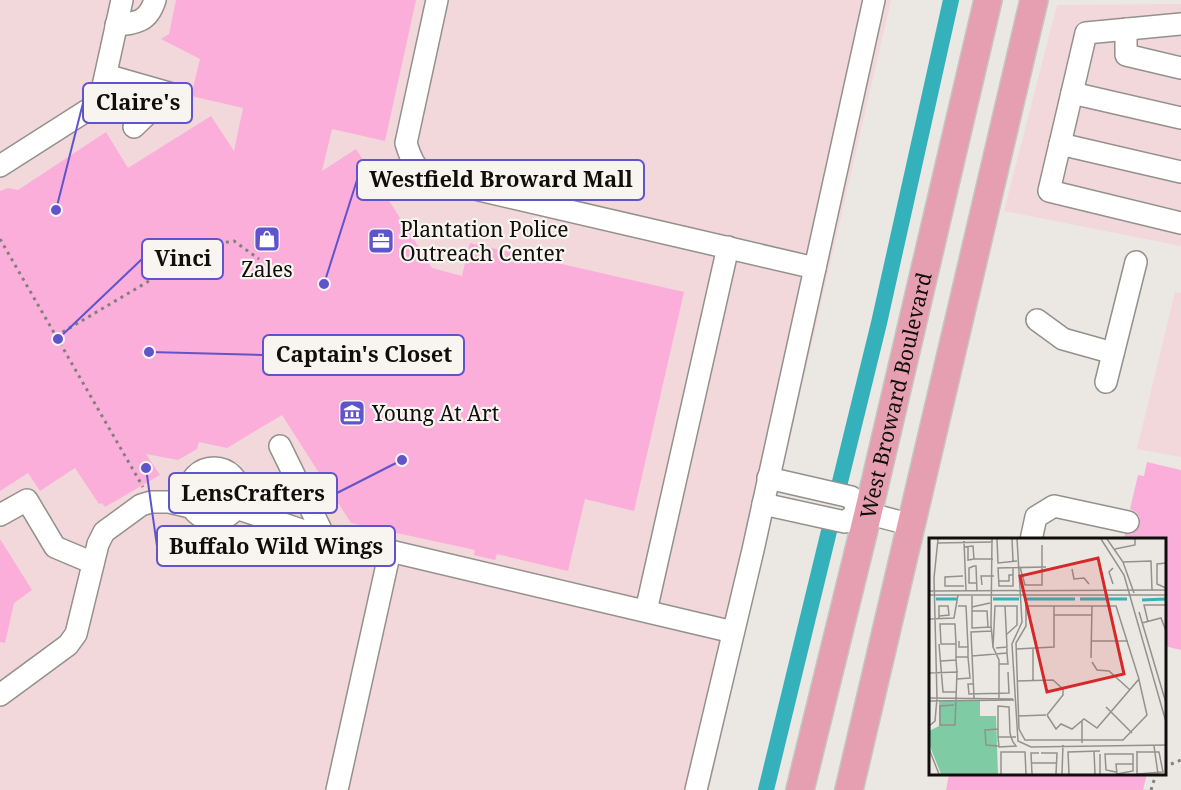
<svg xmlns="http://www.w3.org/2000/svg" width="1181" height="790" viewBox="0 0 1181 790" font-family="'Noto Serif',serif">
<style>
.commercial{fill:#f2d7db}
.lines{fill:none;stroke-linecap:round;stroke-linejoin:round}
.canal{stroke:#35b1bc;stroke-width:16}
.building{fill:#fcaeda}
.minor-casing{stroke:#94918c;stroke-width:24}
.major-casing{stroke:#c5c5c5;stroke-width:30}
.path{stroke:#82807d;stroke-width:3;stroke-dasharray:3 4.5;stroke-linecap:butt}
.minor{stroke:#fff;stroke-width:21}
.major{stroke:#e69fb1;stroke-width:27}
.labels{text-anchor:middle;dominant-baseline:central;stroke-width:4.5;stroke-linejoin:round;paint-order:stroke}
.poi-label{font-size:21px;fill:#0f0e0d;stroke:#f8f5f0;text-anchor:start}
.street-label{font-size:21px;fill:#0f0e0d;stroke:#f8f5f0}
.inset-river{fill:none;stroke:#35b1bc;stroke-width:3}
.inset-road{fill:none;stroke:#93918d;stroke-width:1.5}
.view{fill:#d62828;fill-opacity:0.15;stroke:#d62828;stroke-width:3}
.inset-edge{fill:none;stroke:#0f0e0d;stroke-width:3}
.leader{fill:none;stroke:#5f54cc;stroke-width:2}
.callout-dot{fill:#5f54cc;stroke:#f8f5f0;stroke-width:2}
.callout{fill:#f8f5f0;stroke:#5f54cc;stroke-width:2}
.callout-label{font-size:22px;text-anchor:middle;font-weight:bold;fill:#0f0e0d}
</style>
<rect width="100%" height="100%" fill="#ebe8e3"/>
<g class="commercial">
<path d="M0 0H891L709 790H0Z"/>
<path d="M1181 4V246L1004 211 1057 5Z"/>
<path d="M1175 292 1181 293V457L1137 449Z"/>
</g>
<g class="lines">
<g class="canal">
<path d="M839 486 879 323 951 0"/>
<path d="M766 790 830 527"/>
</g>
</g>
<g class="building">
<path d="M176 0H416L385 141 332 129 322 171 356 149 432 268 462 276 470 243 684 292 634 511 585 499 568 571 497 554 495 560 474 555 475 550 351 523 282 415 227 448 199 442 197 449 178 460 146 454 160 475 105 507 102 503 99 504 75 468 40 491 28 473 0 491V191L8 188 18 190 106 132 128 168 211 116 234 151 243 108 191 96 200 59 161 39 169 34Z"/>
<path d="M1147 462 1181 470V650L1164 646V540H1124L1125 534H1132L1140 525V518L1136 512 1130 509 1138 475 1144 476Z"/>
<path d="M0 539 32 590 14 603 5 643 0 642Z"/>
<path d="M949 774H1147L1143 790H946Z"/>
</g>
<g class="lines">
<defs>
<g id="minor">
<path d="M437 0 406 143C411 160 416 171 432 179L815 268"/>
<path d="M1181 24 1086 33 1049 191 1181 223"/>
<path d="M116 25C137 23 148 22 155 0"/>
<path d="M1126 29V55L1181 68"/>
<path d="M106 75 169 93 134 127"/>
<path d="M1072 93 1181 118"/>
<path d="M1060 144 1181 172"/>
<path d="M0 166 94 106 103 86 122 0"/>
<path d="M1037 320 1063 339 1113 353"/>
<path d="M1106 382 1136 262"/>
<path d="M280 446 325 538"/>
<circle cx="214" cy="494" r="26"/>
<path d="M768 478 851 497 859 511 912 525"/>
<path d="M763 504 845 522 859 511"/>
<path d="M236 508 325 538 390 551 733 632"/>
<path d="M0 515 27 500 55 547 93 563"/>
<path d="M1031 540 1036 517 1054 506 1128 522"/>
<path d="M646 611 728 247"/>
<path d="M0 695 68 645 76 634 98 544 104 532 141 505 151 502H169L190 507"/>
<path d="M337 790 390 551"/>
<path d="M696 790 753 550 874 0"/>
</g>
<g id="major">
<path id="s1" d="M800 790 868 513 988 0"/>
<path d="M849 790 1034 0"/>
</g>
</defs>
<use href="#minor" class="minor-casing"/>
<use href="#major" class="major-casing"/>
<g class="path">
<path d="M0 239 143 487"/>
<path d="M56 336 210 245 234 241 259 259"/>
<path d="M1164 767 1181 760"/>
<path d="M1151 790 1156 774"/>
</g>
<use href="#minor" class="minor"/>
<use href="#major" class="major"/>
</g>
<defs>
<symbol id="shop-square" viewBox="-11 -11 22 22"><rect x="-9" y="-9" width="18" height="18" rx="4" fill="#5f54cc" stroke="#f8f5f0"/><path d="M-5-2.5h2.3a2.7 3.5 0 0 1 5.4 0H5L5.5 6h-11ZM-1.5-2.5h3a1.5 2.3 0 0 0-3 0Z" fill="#fff"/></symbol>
<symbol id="office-square" viewBox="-11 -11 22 22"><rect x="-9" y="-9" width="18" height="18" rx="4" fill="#5f54cc" stroke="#f8f5f0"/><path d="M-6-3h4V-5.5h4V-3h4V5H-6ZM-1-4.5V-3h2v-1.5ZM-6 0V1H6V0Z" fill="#fff"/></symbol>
<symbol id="museum-square" viewBox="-11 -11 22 22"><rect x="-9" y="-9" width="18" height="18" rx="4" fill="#5f54cc" stroke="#f8f5f0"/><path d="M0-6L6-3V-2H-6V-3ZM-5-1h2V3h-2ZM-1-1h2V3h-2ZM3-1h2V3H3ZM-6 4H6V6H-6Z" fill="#fff"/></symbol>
</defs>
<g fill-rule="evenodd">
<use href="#shop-square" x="252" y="224" width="30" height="30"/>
<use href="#office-square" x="366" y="226" width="30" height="30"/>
<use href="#museum-square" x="337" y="398" width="30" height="30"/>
</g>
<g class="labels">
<g class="poi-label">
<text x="400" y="229">Plantation Police<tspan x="400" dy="24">Outreach Center</tspan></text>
<text x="267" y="269" text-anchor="middle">Zales</text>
<text x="372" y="413">Young At Art</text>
</g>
<g class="street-label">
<text stroke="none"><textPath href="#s1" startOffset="406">West Broward Boulevard</textPath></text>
</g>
</g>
<g transform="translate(929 538)">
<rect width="237" height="237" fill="#ebe8e3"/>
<path d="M10 163H51V178H67L69 236H12L0 206V193L10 188Z" fill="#7fcba4"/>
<path class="inset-river" d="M7 61H28M64 61H90M95 61H146M151 61H198M213 62 237 61"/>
<path class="inset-road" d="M63 1 62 87 64 109 70 122V160M68 1 69 25 88 23M83 1 84 23M88 1 93 84 83 106 89 203 102 209 237 207M172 1 195 37 237 184M178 1 194 24 205 55M35 3 37 53M9 5 64 4M35 9 44 8 45 21H64M39 9V22L45 21M186 11 206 7V1M194 24 222 23 223 52M237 25 228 26V46L237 50M91 29 96 47H113V7M84 30V48H70L69 30 117 29M143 31 145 41 155 40 160 46M34 38 16 39V48H35M69 43H80V37H84M48 45H40V30L45 28H47L48 53M184 46 180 34 184 30M53 47 52 38H65M0 53 237 52M0 57H237M43 58V90L62 89M29 68H37L39 109M96 68H187L210 141 168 190 155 181 143 191 132 186 127 191 118 177M97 68V88L87 105 90 191 96 202H194L218 177 210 142M43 69 61 65M43 73H58L59 89M210 74 237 165M125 77H163M10 78 20 77 19 68H10V81M0 81 25 80 29 57M219 84 215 67H237M213 85 232 80 237 93M163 103H199M10 106 14 154H27M27 106 26 86H11L12 106H27V122M64 110 66 68H88V87L78 96M67 110 78 109 76 68M87 111 125 109V68M43 118 78 115V109M27 119H39V109H30V103M162 120 163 68M12 123 27 122 28 134M163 124 168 132 180 133 201 152M70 126H79L78 115M0 135 28 134 26 187H11V168L25 167M28 141 41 140 39 119M104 142V111M88 143 124 142 134 151V157L118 177M44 146H39L40 156 80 155 79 134M0 160 84 161M45 160 42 94 63 93M0 163 85 162M177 169 203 195M89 178 117 177M0 188 6 183 8 160 5 40 9 1M69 199V168L80 169 81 195 82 199 84 204 87 208 70 209 69 199H87M153 205V182M69 208 57 207 56 192 69 191M225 208 229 236M0 211 10 236M165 213 166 236M208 213V236M208 214H230L234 234 208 236M112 215H128L127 236M171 216V236M103 225H127M187 234 177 232 176 216H204V233L188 236 187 226H204M72 236V214H96L97 236M103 236 102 215H110M133 236 134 207M140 236 139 214 171 213"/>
<path class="view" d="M169 20 195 136 118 154 91 38Z"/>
<rect width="237" height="237" class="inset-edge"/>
</g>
<path class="leader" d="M56 210L83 103M324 284L357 180M58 339L142 259M149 352L263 355M402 460L337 493M146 468L157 546"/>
<g class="callout-dot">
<circle cx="56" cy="210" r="6"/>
<circle cx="324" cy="284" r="6"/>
<circle cx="58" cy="339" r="6"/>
<circle cx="149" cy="352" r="6"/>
<circle cx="402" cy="460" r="6"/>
<circle cx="146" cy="468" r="6"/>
</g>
<g class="callout">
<rect x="83" y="83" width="109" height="40" rx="6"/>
<rect x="357" y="160" width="287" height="40" rx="6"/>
<rect x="142" y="239" width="81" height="40" rx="6"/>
<rect x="263" y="335" width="201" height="40" rx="6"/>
<rect x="169" y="473" width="168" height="40" rx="6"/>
<rect x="157" y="526" width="238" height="40" rx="6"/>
</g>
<g class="callout-label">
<text x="138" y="110">Claire's</text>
<text x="501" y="187">Westfield Broward Mall</text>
<text x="183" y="266">Vinci</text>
<text x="364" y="362">Captain's Closet</text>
<text x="253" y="501">LensCrafters</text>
<text x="276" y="554">Buffalo Wild Wings</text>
</g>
</svg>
